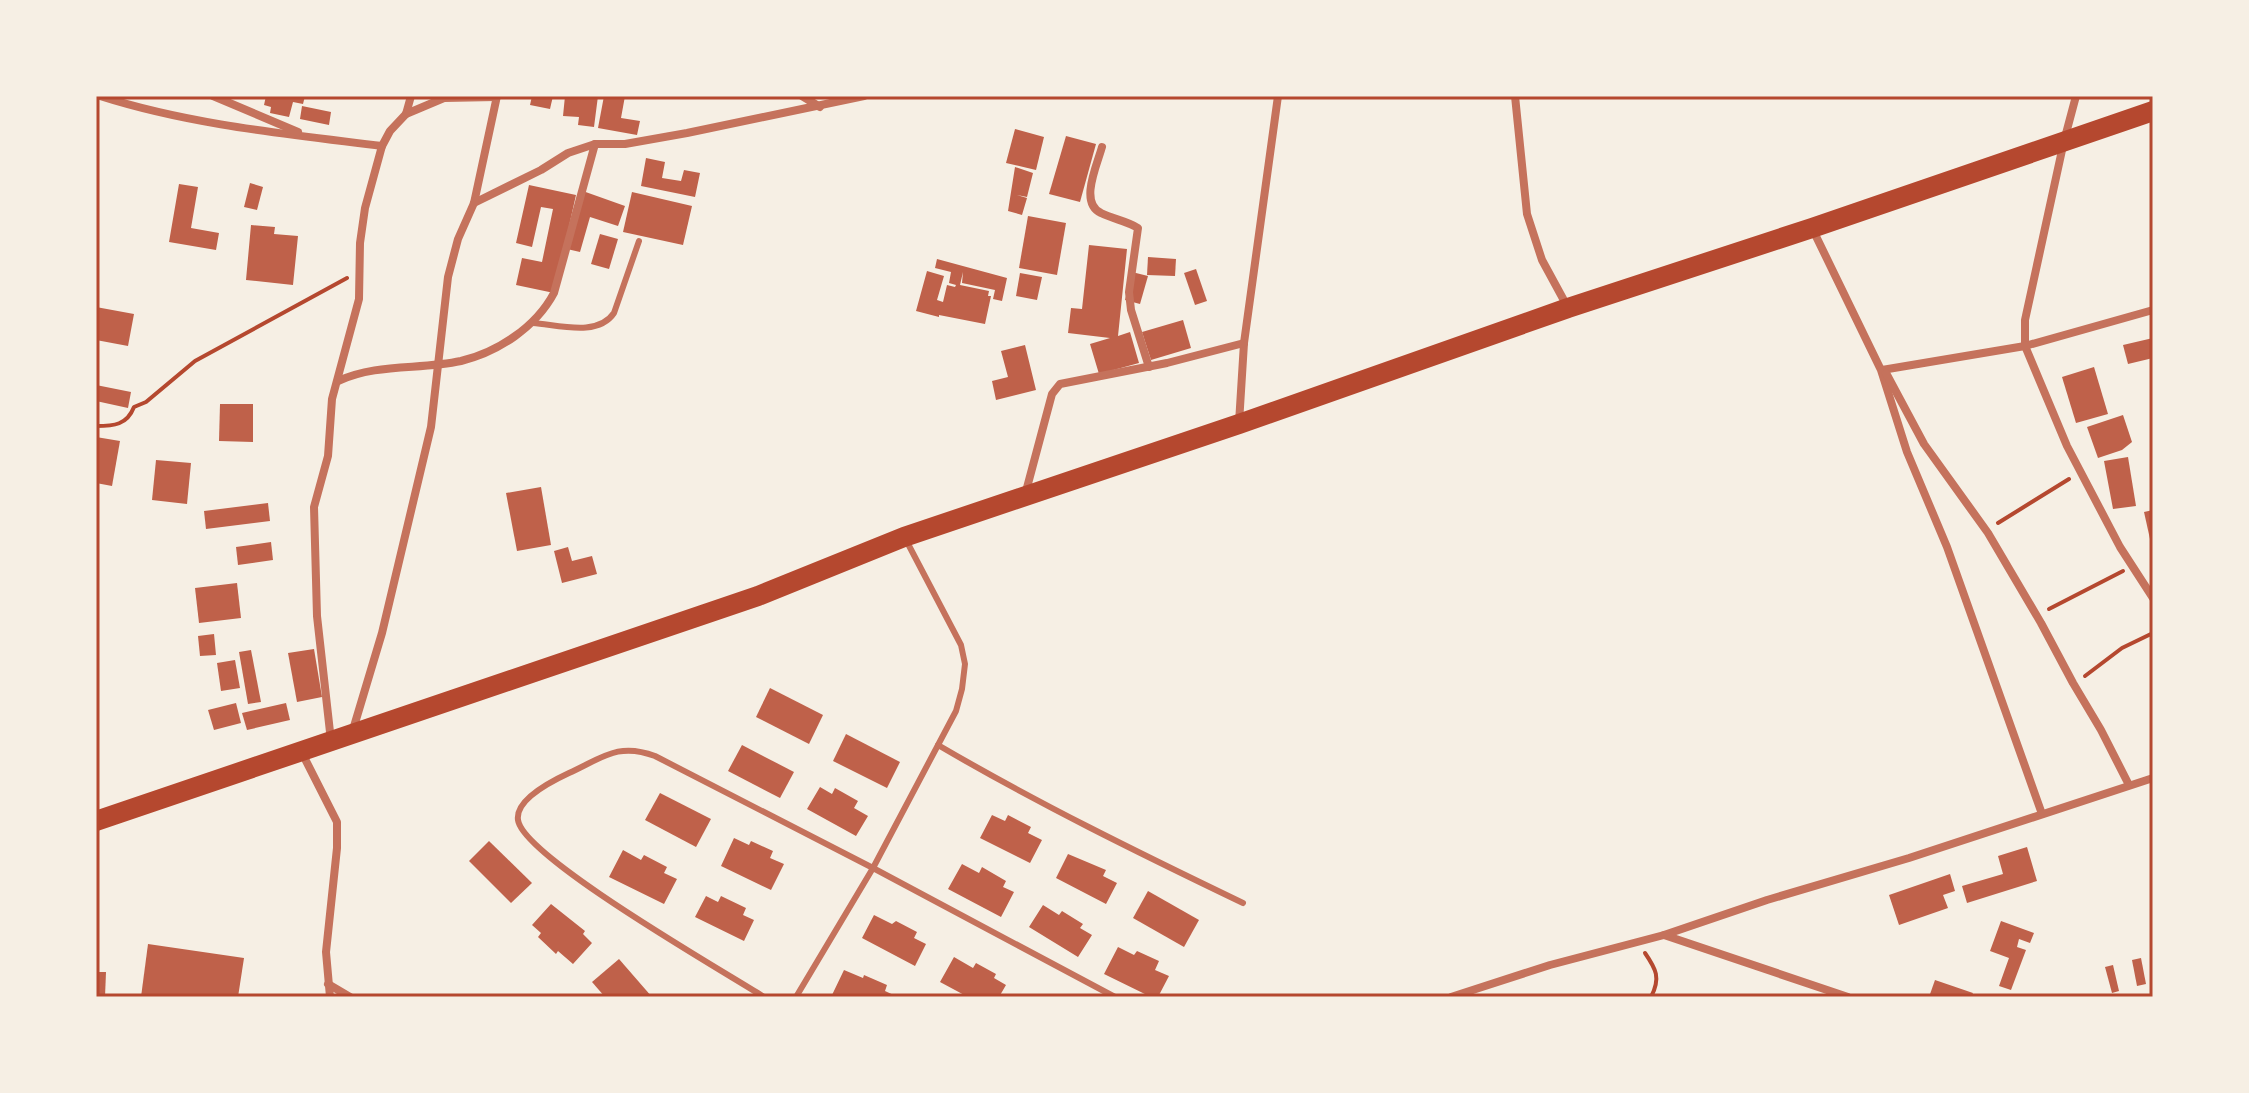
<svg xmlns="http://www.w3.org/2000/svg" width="2249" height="1093" viewBox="0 0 2249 1093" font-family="'Exo 2',sans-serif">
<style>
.building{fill:#bf614a}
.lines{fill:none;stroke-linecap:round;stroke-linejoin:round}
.path{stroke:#b5482f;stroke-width:4}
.service{stroke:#c5725c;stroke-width:6}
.minor{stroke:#c5725c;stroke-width:8}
.primary{stroke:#b5482f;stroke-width:20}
.neatline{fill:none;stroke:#b5482f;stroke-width:3}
</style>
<rect width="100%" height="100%" fill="#f6efe4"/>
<g class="building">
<path d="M266 96H305L303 104 293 102 289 117 270 113 271 107 264 105Z"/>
<path d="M532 96H553L550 109 530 105Z"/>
<path d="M565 96H598L594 127 578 125 579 117 563 116Z"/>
<path d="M604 96H625L621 118 640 121 637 135 598 128Z"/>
<path d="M302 106 331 112 329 125 300 119Z"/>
<path d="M1015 129 1044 137 1036 170 1006 163Z"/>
<path d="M1066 136 1096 144 1080 202 1049 194Z"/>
<path d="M646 158 665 162 662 178 681 181 684 170 700 173 695 197 641 186Z"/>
<path d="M1015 167 1033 173 1027 197 1017 195 1027 198 1022 215 1008 211Z"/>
<path d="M250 183 263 187 257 210 244 207Z"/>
<path d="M179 184 198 187 191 228 219 233 216 250 169 242Z"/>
<path d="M529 185 576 195 554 293 516 285 522 258 542 262 553 209 541 207 532 247 516 243Z"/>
<path d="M580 190 625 206 618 226 590 217 580 252 567 249Z"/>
<path d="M632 192 692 206 683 245 623 232Z"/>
<path d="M1028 216 1066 223 1057 275 1019 268Z"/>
<path d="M251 225 275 227 274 234 298 236 293 285 246 280Z"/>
<path d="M600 234 618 239 609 269 591 264Z"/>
<path d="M1089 245 1127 249 1118 336 1130 332 1139 363 1099 374 1090 344 1110 338 1068 333 1071 308 1082 309Z"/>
<path d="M1148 257 1176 259 1175 276 1147 275Z"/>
<path d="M937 259 1007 278 1002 301 993 299 995 290 962 283 963 272 960 285 989 291 988 296H991L985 324 939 315V317L916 311 927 271 944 276 937 300 943 302 947 285 955 287 956 285 949 283 951 272 935 268Z"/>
<path d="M1196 269 1207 301 1195 305 1184 273Z"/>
<path d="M1132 272 1148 276 1140 304 1125 300Z"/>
<path d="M1020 273 1042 277 1037 300 1016 296Z"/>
<path d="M96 307 134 314 128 346 96 340Z"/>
<path d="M1183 320 1191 348 1151 360 1142 332Z"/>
<path d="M2153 338V358L2128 364 2123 345Z"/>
<path d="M1025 345 1036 390 996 400 992 381 1008 377 1001 351Z"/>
<path d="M2094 367 2108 414 2076 423 2062 377Z"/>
<path d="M96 385 131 392 128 408 96 401Z"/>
<path d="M220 404H253V442L219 441Z"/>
<path d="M2123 415 2132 442 2122 450 2098 458 2087 427Z"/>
<path d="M96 437 120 441 112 486 96 483Z"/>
<path d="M2128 457 2136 506 2113 509 2104 461Z"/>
<path d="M156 460 191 463 187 504 152 500Z"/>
<path d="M541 487 551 545 517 551 506 493Z"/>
<path d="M268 503 270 521 206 529 204 511Z"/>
<path d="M2153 510V548H2152L2144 512Z"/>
<path d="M271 542 273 560 238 565 236 547Z"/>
<path d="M568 547 572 561 592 556 597 574 562 583 554 551Z"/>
<path d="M237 583 241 618 199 623 195 588Z"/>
<path d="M214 634 216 655 200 656 198 636Z"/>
<path d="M314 649 322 697 297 702 288 653Z"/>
<path d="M251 650 261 702 248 704 239 652Z"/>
<path d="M235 660 240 688 221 691 217 663Z"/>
<path d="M770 688 823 715 809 744 756 717Z"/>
<path d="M236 703 241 723 214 730 208 710Z"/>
<path d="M286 703 290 720 247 730 242 713Z"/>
<path d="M846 734 900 762 887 788 833 761Z"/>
<path d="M742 745 794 772 780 798 728 771Z"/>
<path d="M820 787 832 794 835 788 858 801 854 808 868 816 856 836 807 809Z"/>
<path d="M660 793 711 819 696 847 645 820Z"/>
<path d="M992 815 1005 821 1008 815 1031 827 1028 833 1042 840 1030 863 980 838Z"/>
<path d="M734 838 749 845 751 841 773 851 770 858 784 864 771 890 721 866Z"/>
<path d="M489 841 532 883 511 903 469 861Z"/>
<path d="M2027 847 2037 881 1967 903 1962 886 2003 874 1998 856Z"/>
<path d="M623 850 641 860 644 855 667 867 664 873 677 879 664 904 609 877Z"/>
<path d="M1068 854 1106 870 1103 876 1117 883 1106 904 1056 878Z"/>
<path d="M962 864 979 873 982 867 1006 881 1003 887 1014 892 1001 917 948 889Z"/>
<path d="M1950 874 1955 891 1943 895 1948 908 1899 925 1889 895Z"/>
<path d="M1148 891 1199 920 1184 947 1133 918Z"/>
<path d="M706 896 718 902 721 896 746 908 743 915 754 920 744 941 695 917Z"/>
<path d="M551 904 585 931 583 934 592 943 573 964 558 951 556 954 538 937 541 933 532 925Z"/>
<path d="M1043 905 1059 915 1062 911 1083 924 1080 928 1092 935 1078 957 1029 927Z"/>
<path d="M874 915 892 924 896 921 917 932 914 938 926 944 915 966 862 938Z"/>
<path d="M2001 921 2034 933 2030 943 2019 939 2017 947 2026 950 2011 990 1999 986 2009 958 1990 951Z"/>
<path d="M148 944 244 958 238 997H141Z"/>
<path d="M1118 947 1134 955 1137 951 1159 961 1155 970 1169 976 1158 997H1151L1104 974Z"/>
<path d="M954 957 973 968 976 963 996 974 994 978 1006 985 999 997H968L940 982Z"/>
<path d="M2141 958 2146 984 2137 986 2132 960Z"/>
<path d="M619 959 652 997H605L592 982Z"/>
<path d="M2113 965 2119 991 2112 993 2105 967Z"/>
<path d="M844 970 863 978 864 975 887 985 885 991 898 997 832 995Z"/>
<path d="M96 972H106L105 997H96Z"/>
<path d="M1935 980 1973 993 1971 997H1929Z"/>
</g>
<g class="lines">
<g class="path">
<path d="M96 426C114 426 127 425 134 407L146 402 195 361 347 278"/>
<path d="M1998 523 2069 479"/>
<path d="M2049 609 2123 571"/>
<path d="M2085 676 2122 648 2153 633"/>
<path d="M1645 953C1656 969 1661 978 1651 997"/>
</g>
<g class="service">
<path d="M533 323C559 325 598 337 614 313L639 241"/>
<path d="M938 745C1037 803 1139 853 1243 903"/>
<path d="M764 997C725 972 523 857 518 820 515 799 554 780 569 773 602 758 618 742 655 756L873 868 1115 997"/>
<path d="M796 997 873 868 956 711 962 689 965 664 961 645 906 540"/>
</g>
<g class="minor">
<path d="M100 96C191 125 287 134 382 146"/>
<path d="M213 96 298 132"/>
<path d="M802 96 820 107"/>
<path d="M1515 96 1527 214 1542 260 1567 306"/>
<path d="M2076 96 2064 141 2025 320V346L2067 446 2120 547 2153 598"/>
<path d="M406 114 444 98 496 97"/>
<path d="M1102 147C1097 165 1079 203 1101 213 1113 219 1127 221 1138 228L1129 292 1131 310 1149 367"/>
<path d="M474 203 541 170 568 153 595 144H625L687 133 864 96"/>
<path d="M1812 228 1881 370 1907 452 1947 547 2042 814"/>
<path d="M1882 370 2025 346 2153 310"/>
<path d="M1886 373 1924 444 1988 533 2041 623 2073 683 2101 730 2129 785"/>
<path d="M338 381C377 363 419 370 461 361 498 352 536 327 554 293L595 144"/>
<path d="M1239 423 1244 343 1278 96"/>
<path d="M1025 495 1052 394 1060 384 1167 363 1244 343"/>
<path d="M352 733 382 633 431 427 448 277 458 239 474 203 497 96"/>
<path d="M331 741 317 616 314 507 328 456 332 399 359 299 360 243 365 208 382 146 390 131 406 114 411 96"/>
<path d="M302 753 337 822V848L326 952 330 997"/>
<path d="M1664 935 1848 997"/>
<path d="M328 984 350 997"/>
<path d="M1451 997 1550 965 1664 935 1767 900 1909 858 2153 778"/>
</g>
<path class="primary" d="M96 821 758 596 904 537 1239 424 1568 308 1812 228 2153 111"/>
</g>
<rect width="2249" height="1093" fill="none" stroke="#f6efe4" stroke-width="196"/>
<rect x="98" y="98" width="2053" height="897" class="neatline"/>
</svg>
